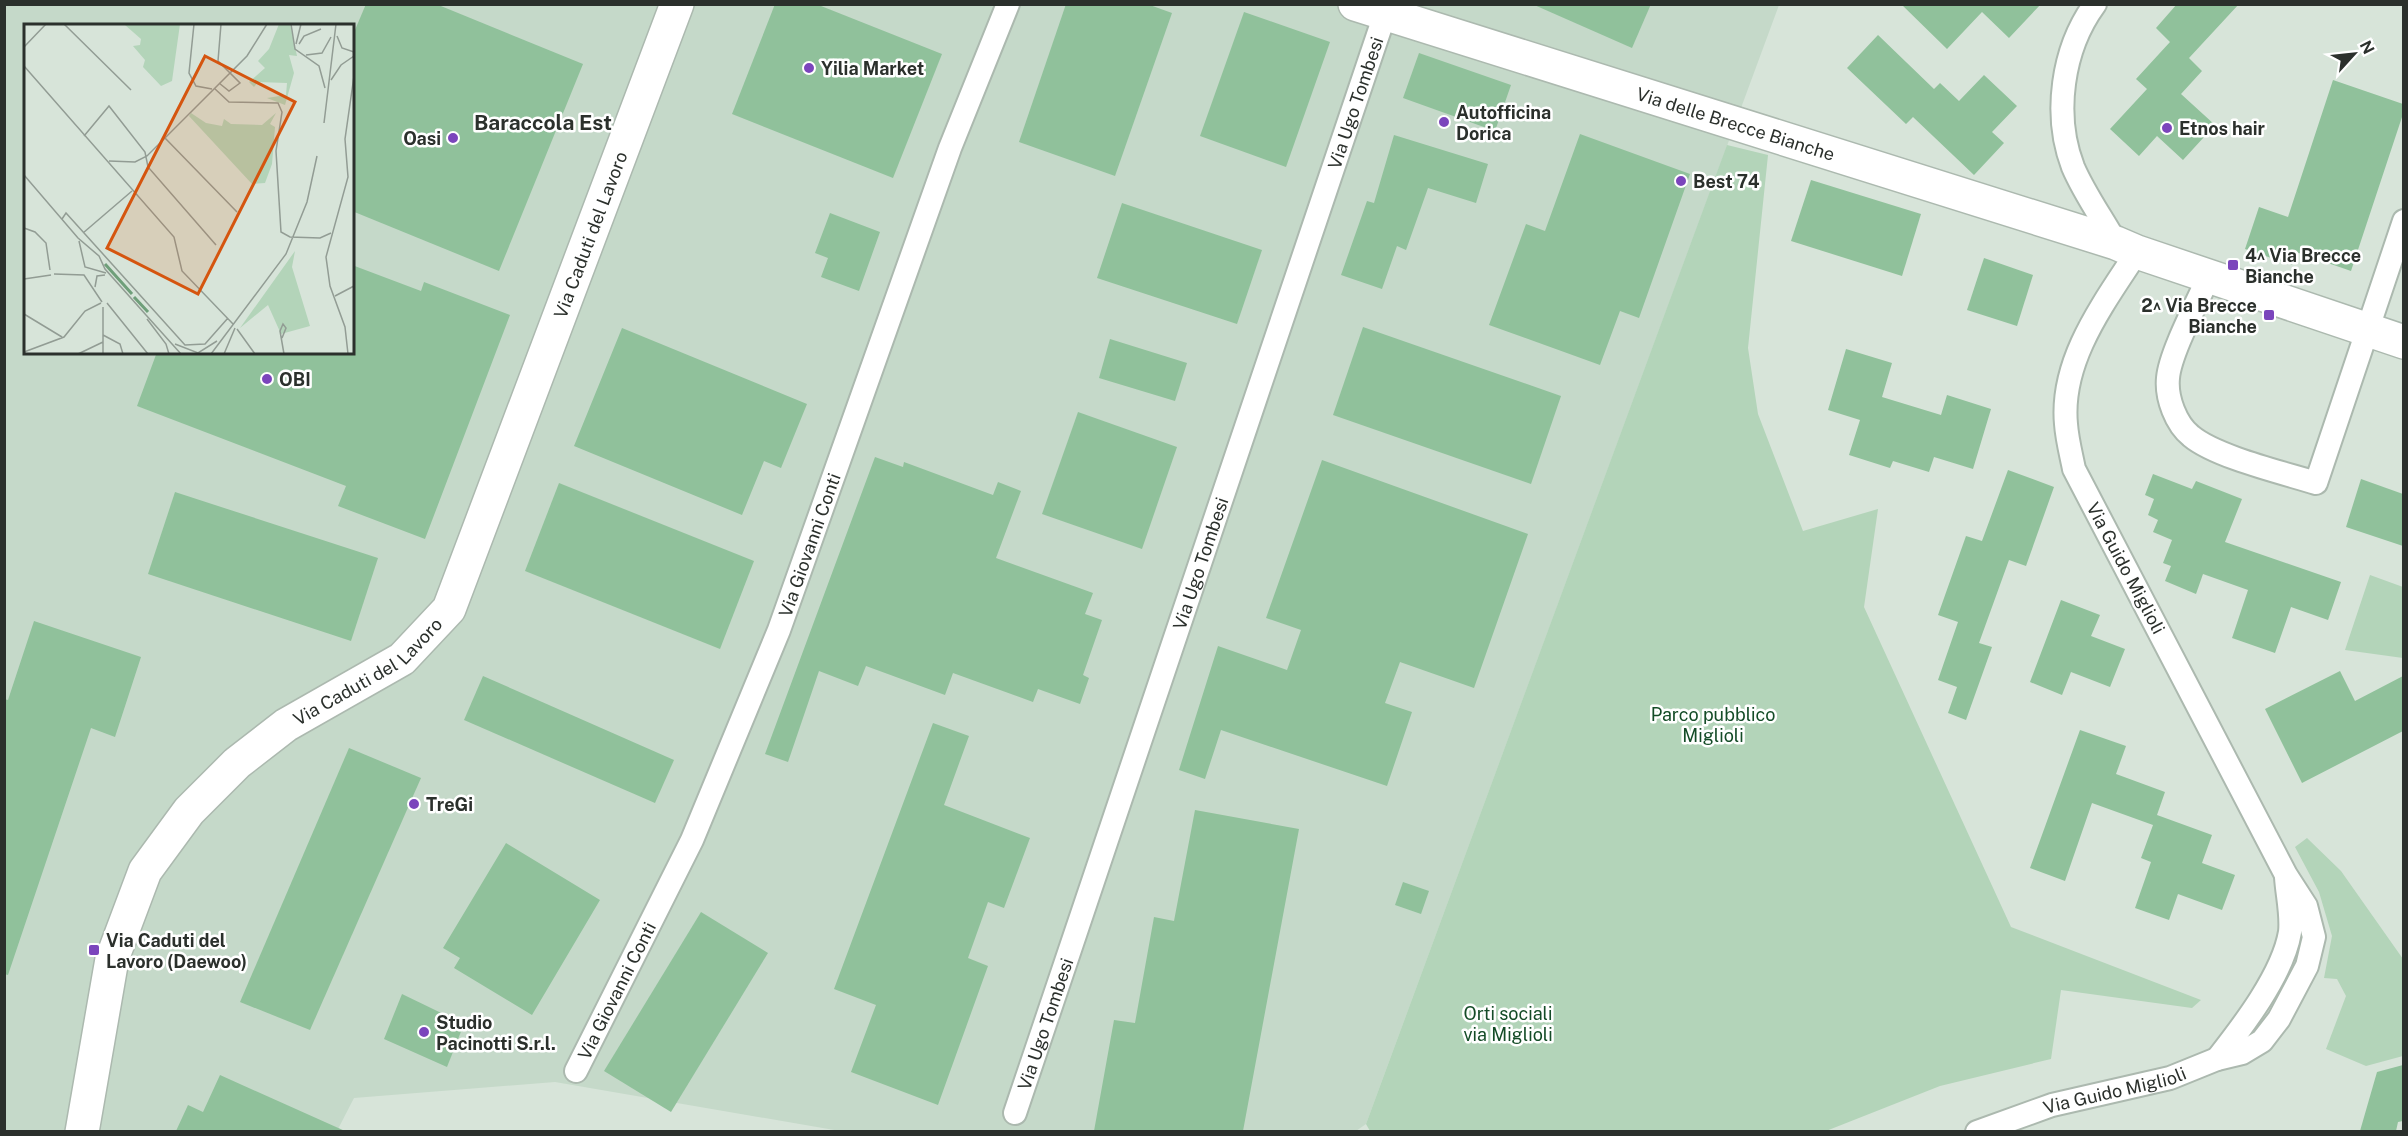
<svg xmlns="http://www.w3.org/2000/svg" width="2408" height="1136" viewBox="0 0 2408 1136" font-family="'Public Sans',sans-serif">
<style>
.built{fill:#c5d9c9;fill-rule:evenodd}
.green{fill:#b3d4b9}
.building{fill:#90c19b}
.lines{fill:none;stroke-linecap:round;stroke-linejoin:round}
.street-casing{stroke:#acb9af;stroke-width:26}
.secondary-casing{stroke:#acb9af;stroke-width:36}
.street{stroke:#fff;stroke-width:22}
.secondary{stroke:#fff;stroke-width:33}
.poi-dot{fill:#7b45bc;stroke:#fff;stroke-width:2}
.labels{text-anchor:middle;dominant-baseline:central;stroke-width:5;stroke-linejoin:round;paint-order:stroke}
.poi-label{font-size:18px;font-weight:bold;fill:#2b302c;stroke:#fff;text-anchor:start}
.street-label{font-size:18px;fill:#2b302c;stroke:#fff}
.park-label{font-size:18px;fill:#144c27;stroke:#fff}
.quarter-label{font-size:21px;font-weight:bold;fill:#2b302c;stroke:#fff}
.inset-river{fill:none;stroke:#6f9f7a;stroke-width:3}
.inset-road{fill:none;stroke:#929c94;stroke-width:1.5}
.view{fill:#d5550f;fill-opacity:0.15;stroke:#d5550f;stroke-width:3}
.inset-edge{fill:none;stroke:#2b302c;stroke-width:3}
</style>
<rect width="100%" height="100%" fill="#d7e4d9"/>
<path class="built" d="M5 5H1779L1366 1124 1356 1131H840L555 1082 354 1098 337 1131 5 1132ZM26 26H352V352H26Z"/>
<g class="green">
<path d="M1727 145 1768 155 1748 348 1758 414 1803 531 1878 509 1864 607 2011 927 2201 1000 2192 1008 2061 990 2051 1059 1940 1086 1826 1131H1370L1366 1124Z"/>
<path d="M2370 575 2403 587V658L2345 650Z"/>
<path d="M2307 838 2341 871 2403 959V1056L2366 1066 2326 1049 2346 996 2337 979 2324 978 2332 936 2319 892 2295 847Z"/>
</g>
<g class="building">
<path d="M366 4H436L583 64 499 271 352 211V37Z"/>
<path d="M775 4H816L942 54 893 178 732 114Z"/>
<path d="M1066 4H1147L1172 13 1115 176 1019 142Z"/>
<path d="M1532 4H1651L1632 48Z"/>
<path d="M1901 4H2041L2009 38 1982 12 1947 49Z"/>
<path d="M2177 4H2239L2189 58 2202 71 2181 94 2215 125 2183 160 2157 136 2139 156 2110 129 2147 89 2136 79 2170 42 2156 28Z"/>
<path d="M1244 12 1330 42 1286 167 1200 136Z"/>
<path d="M1878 35 1934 89 1940 83 1959 101 1984 75 2017 106 1992 132 2004 143 1974 175 1913 117 1906 124 1847 68Z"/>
<path d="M1419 53 1511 85 1495 131 1403 98Z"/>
<path d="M2333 80 2403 104V114L2351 271 2296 252 2292 265 2245 249 2259 207 2288 217Z"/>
<path d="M1580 134 1690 174 1639 318 1620 311 1600 365 1489 325 1526 224 1545 231Z"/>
<path d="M1394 135 1488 164 1476 203 1428 188 1406 250 1397 246 1382 289 1341 275 1367 201 1374 203Z"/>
<path d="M1811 180 1921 214 1902 276 1791 241Z"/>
<path d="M1122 203 1262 250 1237 324 1097 278Z"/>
<path d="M830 213 880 232 859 291 821 277 828 258 815 253Z"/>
<path d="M1984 258 2033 275 2017 326 1967 310Z"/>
<path d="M352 265 421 291 424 282 510 315 425 539 338 506 346 486 137 406 157 352H352Z"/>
<path d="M1363 327 1561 396 1531 484 1333 415Z"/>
<path d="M622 328 807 404 781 468 764 461 742 515 574 446Z"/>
<path d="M1110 339 1187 363 1175 401 1099 378Z"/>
<path d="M1846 349 1892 363 1882 397 1941 415 1947 395 1991 409 1973 469 1934 457 1929 472 1893 461 1890 468 1849 455 1860 420 1828 410Z"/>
<path d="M1078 412 1177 447 1142 549 1042 514Z"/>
<path d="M875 457 903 467 904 462 993 495 998 482 1021 491 996 558 1093 593 1085 614 1102 620 1083 675 1089 678 1080 704 1038 689 1033 702 953 673 945 695 866 666 858 686 819 671 788 762 765 754Z"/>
<path d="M1322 460 1528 534 1474 688 1400 662 1385 703 1412 712 1387 786 1221 730 1205 779 1179 770 1218 646 1287 670 1301 630 1266 618Z"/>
<path d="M2008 470 2054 487 2026 566 2009 560 1979 643 1992 647 1966 720 1948 713 1957 687 1938 680 1958 622 1938 615 1966 536 1982 541Z"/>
<path d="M2153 474 2192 489 2196 481 2242 499 2225 542 2341 582 2328 620 2291 607 2275 653 2232 638 2248 590 2203 574 2196 594 2165 581 2171 566 2163 563 2172 540 2153 532 2158 520 2148 515 2154 499 2145 495Z"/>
<path d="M2361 479 2403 494V546L2346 527Z"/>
<path d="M559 483 754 561 720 649 525 571Z"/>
<path d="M175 492 378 558 351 641 148 574Z"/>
<path d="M2061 600 2100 615 2091 636 2125 649 2110 687 2071 672 2062 695 2030 682Z"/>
<path d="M34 621 141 657 115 737 91 728 8 975 4 974V699L8 700Z"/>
<path d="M2340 671 2355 701 2403 676V731L2302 783 2265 709Z"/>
<path d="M483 676 674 760 655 803 464 720Z"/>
<path d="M933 723 969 736 944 805 1030 838 1004 908 988 902 968 958 988 966 938 1105 851 1072 876 1005 834 989Z"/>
<path d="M2080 730 2126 746 2116 774 2165 792 2157 815 2212 835 2202 863 2235 875 2222 910 2178 894 2169 920 2135 908 2151 862 2141 858 2153 825 2092 803 2065 881 2030 868Z"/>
<path d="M349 748 421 778 310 1030 240 1002Z"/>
<path d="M1195 810 1299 829 1243 1131H1094L1114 1020 1135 1023 1154 917 1174 921Z"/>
<path d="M506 843 600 900 532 1015 454 968 460 958 443 948Z"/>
<path d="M1403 882 1429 891 1421 914 1395 905Z"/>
<path d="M701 912 768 953 671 1112 604 1071Z"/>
<path d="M402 994 464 1024 447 1067 384 1039Z"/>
<path d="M2403 1065V1121L2398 1122 2396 1131H2360L2377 1072Z"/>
<path d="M220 1075 345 1131H176L188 1105 203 1112Z"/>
</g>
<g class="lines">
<defs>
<g id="street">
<path d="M2095 4C2062 49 2053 115 2073 167 2084 193 2102 218 2116 243"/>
<path d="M2209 276C2198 301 2170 353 2168 378 2166 398 2176 424 2191 436 2216 457 2284 473 2316 483L2404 221"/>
<path d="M2217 1059C2243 1026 2283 974 2290 932 2292 915 2287 894 2286 877"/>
<path id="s1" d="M576 1071 692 840 779 630 950 148 1008 4"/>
<path id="s2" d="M1015 1113 1385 14"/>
<path id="s3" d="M1977 1132 2052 1105 2170 1078 2217 1059 2242 1053 2262 1041 2279 1019 2307 966 2314 937 2306 906 2286 875 2074 469C2071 454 2067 439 2066 424 2060 360 2104 303 2137 252"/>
</g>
<g id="secondary">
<path id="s4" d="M1355 4 2116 243 2137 252 2404 342"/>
<path id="s5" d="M82 1132 112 959 145 871 189 811 237 763 286 725 402 659 449 609 677 4"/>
</g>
</defs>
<use href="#street" class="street-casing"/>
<use href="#secondary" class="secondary-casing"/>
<use href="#street" class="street"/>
<use href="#secondary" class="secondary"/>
</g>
<g class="poi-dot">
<circle cx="809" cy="68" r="6"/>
<circle cx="1444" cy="122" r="6"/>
<circle cx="2167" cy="128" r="6"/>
<circle cx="453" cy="138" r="6"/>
<circle cx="1681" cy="181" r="6"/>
<rect x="2227" y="259" width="12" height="12" rx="3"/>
<rect x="2263" y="309" width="12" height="12" rx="3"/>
<circle cx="267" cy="379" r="6"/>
<circle cx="414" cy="804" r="6"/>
<rect x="88" y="944" width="12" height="12" rx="3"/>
<circle cx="424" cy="1032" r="6"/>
</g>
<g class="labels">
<g class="poi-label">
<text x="821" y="68">Yilia Market</text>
<text x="1456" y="112">Autofficina<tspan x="1456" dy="21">Dorica</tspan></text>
<text x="2179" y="128">Etnos hair</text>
<text x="441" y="138" text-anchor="end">Oasi</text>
<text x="1693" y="181">Best 74</text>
<text x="2245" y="255">4^ Via Brecce<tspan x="2245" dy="21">Bianche</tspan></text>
<text x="2257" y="305" text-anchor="end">2^ Via Brecce<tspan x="2257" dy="21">Bianche</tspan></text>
<text x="279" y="379">OBI</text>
<text x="426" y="804">TreGi</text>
<text x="106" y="940">Via Caduti del<tspan x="106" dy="21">Lavoro (Daewoo)</tspan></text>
<text x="436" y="1022">Studio<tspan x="436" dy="21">Pacinotti S.r.l.</tspan></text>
</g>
<g class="street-label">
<text stroke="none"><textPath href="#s2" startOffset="1066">Via Ugo Tombesi</textPath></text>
<text stroke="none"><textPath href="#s4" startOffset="399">Via delle Brecce Bianche</textPath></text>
<text stroke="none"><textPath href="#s5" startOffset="1076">Via Caduti del Lavoro</textPath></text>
<text stroke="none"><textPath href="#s1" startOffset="576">Via Giovanni Conti</textPath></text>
<text stroke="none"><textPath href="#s2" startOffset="580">Via Ugo Tombesi</textPath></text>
<text transform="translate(2126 568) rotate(62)">Via Guido Miglioli</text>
<text stroke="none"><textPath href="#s5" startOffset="572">Via Caduti del Lavoro</textPath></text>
<text stroke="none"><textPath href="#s1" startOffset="90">Via Giovanni Conti</textPath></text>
<text stroke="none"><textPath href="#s2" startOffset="94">Via Ugo Tombesi</textPath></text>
<text stroke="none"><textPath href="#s3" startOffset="144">Via Guido Miglioli</textPath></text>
</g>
<g class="park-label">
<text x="1713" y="714">Parco pubblico<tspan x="1713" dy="21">Miglioli</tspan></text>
<text x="1508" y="1013">Orti sociali<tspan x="1508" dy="21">via Miglioli</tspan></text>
</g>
<g class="quarter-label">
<text x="543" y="122">Baraccola Est</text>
</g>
</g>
<g transform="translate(24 24)">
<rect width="330" height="330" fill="#d7e4d9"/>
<path d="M156 0 148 57 137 62 119 43 121 36 109 22 116 21 117 15 101 1ZM255 0H266L273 32 265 31 270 49 261 81 243 74 262 71 263 59 234 58 230 63 225 58 241 44 234 37 245 25ZM167 89 182 99 198 102 200 95 207 100 238 101 252 89 246 100 251 103 248 140 241 159 228 160 165 92ZM271 227 268 243 286 302 257 310 244 281 216 304Z" fill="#b3d4b9"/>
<path class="inset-river" d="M81 240 108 270M110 273 124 288"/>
<path class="inset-road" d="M40 0 107 66M170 0 165 49 172 62 188 65M267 0 271 25 295 42 301 64M313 12 318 24 330 28M272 20 277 0M275 20 280 12 297 5M0 23 22 0M282 31 298 29 307 13M0 42 150 213 158 247 209 300M307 56 317 41 330 32M195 59 205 67 216 59 194 37 197 0M190 64 205 78 254 79 258 88 252 127 257 208 266 213 296 214 307 209M300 99 312 0M60 112 85 82 121 128 124 143 192 221M141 114 213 188M85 137 111 138 123 132 223 32 243 0M0 151 54 214 75 232 81 245 122 291M38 195 42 189 161 321 181 320 204 294M0 204 11 208 22 219 26 246M59 209 108 167M55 217 61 243 82 249M30 250 60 251 78 278M0 255 27 251M71 263 73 252 81 251M311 272 330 262M83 279 124 330M0 290 38 313M122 291 157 330M123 295 142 320 145 330M213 305 231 330M79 311 96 320 99 330M258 314 262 304 259 300 256 307 260 330M151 320 174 329 193 317M0 328 40 313 61 287 77 279M54 330 79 318M79 330V283M187 330 262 230 283 178 293 132M200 330 211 304M324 330 321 303 306 262 302 233 324 153 321 115 330 52"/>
<path class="view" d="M181 32 271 78 174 270 83 224Z"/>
<rect width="330" height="330" class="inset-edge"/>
</g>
<rect width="2408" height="1136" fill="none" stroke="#2b302c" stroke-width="12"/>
<g transform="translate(2354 54) rotate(63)" stroke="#ffffff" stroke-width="4.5" paint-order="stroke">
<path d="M0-4.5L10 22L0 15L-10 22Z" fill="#2b302c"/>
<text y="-9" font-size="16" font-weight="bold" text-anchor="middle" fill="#2b302c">N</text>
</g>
</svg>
